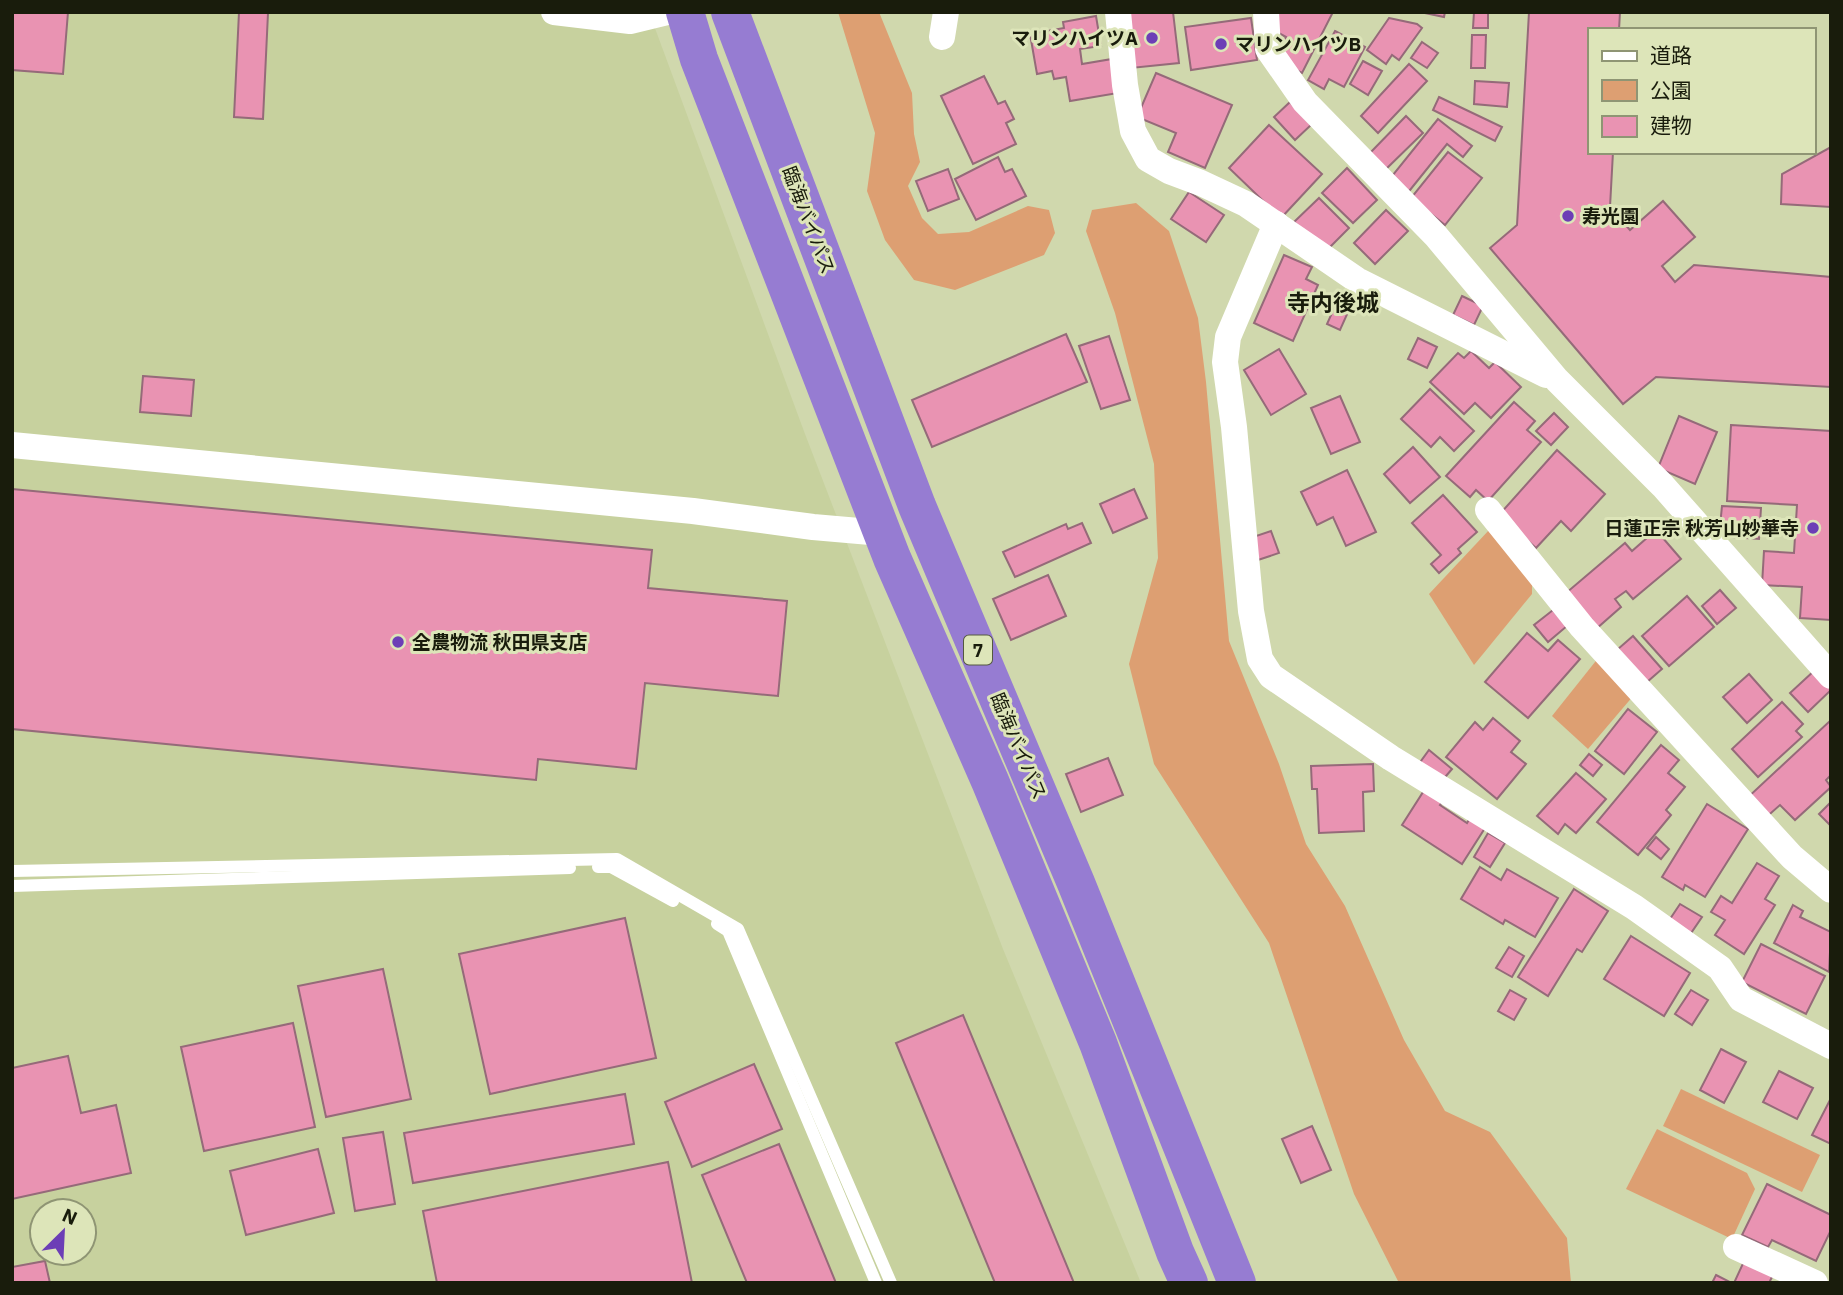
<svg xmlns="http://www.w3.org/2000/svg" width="1843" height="1295" viewBox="0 0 1843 1295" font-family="'IBM Plex Sans','Noto Sans JP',sans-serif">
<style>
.built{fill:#c7d19e;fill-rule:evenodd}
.green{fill:#dd9f72}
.building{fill:#e993b2;stroke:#956a79;stroke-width:2}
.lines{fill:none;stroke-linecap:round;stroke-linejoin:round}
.lane{stroke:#fff;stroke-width:12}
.street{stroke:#fff;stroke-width:26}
.highway{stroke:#967cd2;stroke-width:38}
.poi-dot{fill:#6c3eb6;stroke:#dde5b9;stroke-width:2.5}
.labels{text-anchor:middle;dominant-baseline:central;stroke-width:6;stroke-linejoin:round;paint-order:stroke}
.shield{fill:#dde5b9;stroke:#545840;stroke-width:2}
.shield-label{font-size:18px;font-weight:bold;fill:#191c0c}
.poi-label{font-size:19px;font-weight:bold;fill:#191c0c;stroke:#dde5b9;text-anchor:start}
.street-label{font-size:19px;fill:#191c0c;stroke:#dde5b9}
.quarter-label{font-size:23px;font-weight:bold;fill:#191c0c;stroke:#dde5b9}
</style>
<rect width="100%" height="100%" fill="#d0d8ad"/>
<path class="built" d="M12 12H649L805 434 1003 949 1141 1283H12ZM42 1211H84V1253H42Z"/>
<g class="green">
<path d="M838 12H879L912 93 914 134 920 162 908 186 922 218 938 234 969 232 1028 206 1049 210 1055 233 1044 255 955 290 914 280 885 240 867 191 875 133Z"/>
<path d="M1136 203 1169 231 1198 318 1206 382 1229 641 1279 764 1306 844 1345 906 1404 1040 1445 1111 1490 1132 1567 1238 1571 1283H1399L1354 1194 1269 943 1154 764 1129 664 1158 558 1154 464 1115 313 1086 231 1092 210Z"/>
<path d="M1490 529 1532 575V594L1474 665 1429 594Z"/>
<path d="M1599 657 1634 695 1588 749 1552 716Z"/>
<path d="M1681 1089 1820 1155 1802 1192 1663 1126Z"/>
<path d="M1657 1129 1747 1173 1755 1189 1732 1239 1626 1189Z"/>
</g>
<g class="building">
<path d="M12 12H68L63 74 12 70Z"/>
<path d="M239 12 268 13 263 119 234 117Z"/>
<path d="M1125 12H1173L1179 63 1131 68Z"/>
<path d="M1275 12H1333L1302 73 1286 65 1277 55 1286 37 1275 31Z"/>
<path d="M1420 12H1445L1444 17Z"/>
<path d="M1474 12H1488V28H1473Z"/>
<path d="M1529 12H1620L1619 30H1589V152H1613L1610 207 1630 230 1663 201 1695 237 1662 266 1675 282 1694 265 1831 277V387L1656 377 1623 404 1490 248 1517 225Z"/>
<path d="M1096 16 1101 46 1080 49 1082 64 1112 59 1118 93 1070 101 1066 77 1054 79 1052 71 1037 74 1030 34 1064 28 1063 22Z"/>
<path d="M1251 18 1257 60 1191 70 1185 27Z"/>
<path d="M1389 18 1417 24 1422 28 1399 60 1392 55 1386 64 1367 50Z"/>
<path d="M1335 31 1365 47 1344 87 1329 79 1324 89 1308 80Z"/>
<path d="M1472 35H1486L1485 68H1471Z"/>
<path d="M1422 42 1438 53 1427 68 1411 58Z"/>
<path d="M1363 61 1382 71 1368 95 1350 84Z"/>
<path d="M1409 64 1427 81 1378 133 1361 116Z"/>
<path d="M1156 73 1232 105 1205 168 1168 152 1176 133 1137 117Z"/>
<path d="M984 76 998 104 1005 101 1014 119 1006 123 1016 144 973 164 941 96Z"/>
<path d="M1475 81 1509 83 1507 107 1474 104Z"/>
<path d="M1439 97 1502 127 1495 141 1433 110Z"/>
<path d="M1290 102 1311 125 1295 140 1274 117Z"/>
<path d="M1406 116 1423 133 1384 171 1368 155Z"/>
<path d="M1438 119 1472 146 1463 157 1447 144 1406 195 1388 181Z"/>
<path d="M1269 125 1322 174 1281 218 1229 168Z"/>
<path d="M1831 147V207L1781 204 1782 174Z"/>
<path d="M1448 152 1482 178 1445 225 1411 198Z"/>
<path d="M998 157 1005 172 1012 169 1026 196 976 220 955 179Z"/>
<path d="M1347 168 1377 200 1353 223 1322 193Z"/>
<path d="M948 169 959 199 928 211 916 181Z"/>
<path d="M1189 192 1224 215 1206 242 1171 219Z"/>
<path d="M1319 198 1349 228 1325 252 1294 222Z"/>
<path d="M1386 210 1408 231 1375 264 1354 243Z"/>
<path d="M1284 255 1312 267 1306 279 1318 285 1293 341 1254 323Z"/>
<path d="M1340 295 1353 301 1340 330 1327 324Z"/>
<path d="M1462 296 1483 306 1474 325 1453 315Z"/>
<path d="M1066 334 1087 382 932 447 912 400Z"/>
<path d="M1109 336 1130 400 1101 409 1079 346Z"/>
<path d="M1418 338 1437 347 1427 368 1408 359Z"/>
<path d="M1279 349 1306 394 1271 415 1244 370Z"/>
<path d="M1471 351 1489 368 1495 362 1521 387 1491 418 1475 403 1464 414 1430 382 1458 353 1464 358Z"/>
<path d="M143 376 194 380 191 416 140 412Z"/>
<path d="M1430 389 1474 431 1454 451 1440 437 1431 447 1401 419Z"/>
<path d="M1340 396 1360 442 1331 454 1311 408Z"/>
<path d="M1514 402 1535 421 1527 430 1541 442 1488 501 1476 490 1470 497 1446 476Z"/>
<path d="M1554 413 1568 427 1551 445 1536 431Z"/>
<path d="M1679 416 1717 432 1695 484 1658 468Z"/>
<path d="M1731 425 1831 431V620L1800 618 1802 587 1762 585 1764 551 1794 553 1797 505 1727 501Z"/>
<path d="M1413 447 1440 477 1410 503 1384 474Z"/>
<path d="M1557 450 1605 494 1571 531 1561 521 1536 548 1499 515Z"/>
<path d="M1347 470 1376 532 1346 546 1333 517 1317 525 1301 492Z"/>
<path d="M12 489 652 550 648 588 787 601 778 696 645 683 636 769 538 759 536 780 12 729Z"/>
<path d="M1134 489 1147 518 1113 533 1100 504Z"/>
<path d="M1443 495 1477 532 1458 549 1461 553 1439 573 1431 564 1441 555 1412 523Z"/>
<path d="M1722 506 1761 508 1759 539 1719 536Z"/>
<path d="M1082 523 1091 543 1015 577 1003 552 1066 524 1068 529Z"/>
<path d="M1656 530 1681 559 1633 599 1626 591 1615 599 1621 607 1596 629 1566 593 1625 543 1632 551Z"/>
<path d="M1271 531 1279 553 1258 560 1250 538Z"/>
<path d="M1048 575 1066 616 1011 640 993 599Z"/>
<path d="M1720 590 1736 608 1717 624 1702 606Z"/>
<path d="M1687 596 1714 627 1669 666 1642 636Z"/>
<path d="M1553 610 1567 626 1548 642 1534 625Z"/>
<path d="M1527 633 1548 651 1558 640 1580 659 1528 718 1485 682Z"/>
<path d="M1633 636 1662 669 1647 682 1618 649Z"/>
<path d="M1815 670 1831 690 1808 712 1790 693Z"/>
<path d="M1749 674 1772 700 1747 723 1723 697Z"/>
<path d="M1782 702 1803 724 1796 731 1802 737 1758 777 1732 749Z"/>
<path d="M1628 709 1657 732 1624 774 1595 751Z"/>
<path d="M1493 718 1520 741 1511 752 1526 764 1497 799 1446 757 1475 722 1483 730Z"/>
<path d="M1831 720V775L1826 780 1831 787 1795 820 1780 805 1763 820 1745 800Z"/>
<path d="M1661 745 1679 760 1668 773 1685 787 1666 810 1671 815 1638 855 1597 822Z"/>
<path d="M1429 750 1452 769 1440 783 1418 765Z"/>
<path d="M1589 754 1602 765 1593 776 1580 765Z"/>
<path d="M1108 758 1123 795 1081 812 1066 774Z"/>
<path d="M1373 764 1374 791 1363 792 1364 831 1319 833 1317 789H1312L1311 766Z"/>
<path d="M1576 773 1606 799 1576 833 1565 824 1558 834 1537 816Z"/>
<path d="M1425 789 1443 801 1440 805 1467 823 1470 818 1485 828 1462 864 1402 825Z"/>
<path d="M1831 802V826L1819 814Z"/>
<path d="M1707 804 1748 829 1705 897 1685 885 1683 890 1662 877Z"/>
<path d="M1488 833 1505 843 1490 867 1474 857Z"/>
<path d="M1656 837 1669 849 1661 859 1647 848Z"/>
<path d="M1757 863 1779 876 1765 899 1775 905 1744 954 1715 935 1725 920 1711 912 1721 896 1732 903Z"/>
<path d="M1480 867 1501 880 1507 869 1558 898 1535 937 1505 920 1503 924 1461 899Z"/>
<path d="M1574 889 1608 911 1582 952 1577 949 1548 996 1518 977Z"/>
<path d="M1680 904 1702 917 1689 936 1668 922Z"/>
<path d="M1793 905 1803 911 1800 917 1831 932 1829 972 1774 943Z"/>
<path d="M625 918 656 1058 490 1094 459 954Z"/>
<path d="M1631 936 1690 973 1664 1016 1604 979Z"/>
<path d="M1761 944 1825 976 1806 1014 1742 982Z"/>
<path d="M1509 947 1524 956 1512 977 1496 968Z"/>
<path d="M383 969 411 1099 326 1117 298 986Z"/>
<path d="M1510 990 1526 999 1514 1020 1498 1011Z"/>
<path d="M1691 990 1708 1000 1692 1025 1675 1014Z"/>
<path d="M963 1015 1074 1283H995L896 1043Z"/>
<path d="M293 1023 315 1127 204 1151 181 1047Z"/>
<path d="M1721 1049 1746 1062 1724 1103 1700 1090Z"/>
<path d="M68 1056 81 1113 116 1105 131 1173 12 1199V1068Z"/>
<path d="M754 1064 782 1129 692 1167 665 1102Z"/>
<path d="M1779 1071 1813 1088 1797 1119 1763 1102Z"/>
<path d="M625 1094 634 1144 413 1183 404 1133Z"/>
<path d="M1831 1098V1144L1812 1135Z"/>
<path d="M1312 1126 1331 1170 1301 1183 1282 1139Z"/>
<path d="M383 1132 395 1204 355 1211 343 1138Z"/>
<path d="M779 1144 836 1283H747L702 1175Z"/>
<path d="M318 1149 334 1213 246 1235 230 1171Z"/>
<path d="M668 1162 692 1283H437L423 1211Z"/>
<path d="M1767 1184 1831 1215V1230L1816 1261 1772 1240 1768 1247 1742 1235Z"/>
<path d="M1746 1257 1775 1271 1769 1283H1734Z"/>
<path d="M45 1261 50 1283H12V1267Z"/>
<path d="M1716 1275 1730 1282V1283H1712Z"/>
</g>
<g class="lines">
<g class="lane">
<path d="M598 867H611L673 901"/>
<path d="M12 871 617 859 738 929 891 1283"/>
<path d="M12 886 570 868"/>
<path d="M717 924 728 931 876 1283"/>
</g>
<g class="street">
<path d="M554 12 630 21 667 12"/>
<path d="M1118 12 1125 85 1133 131 1148 159 1169 171 1201 183 1246 204 1357 280 1546 375"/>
<path d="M1266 12 1268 49 1305 102 1436 236 1557 380 1663 486 1831 676"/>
<path d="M942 37 946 12"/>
<path d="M1276 224 1228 337 1225 362 1234 427 1251 611 1260 659 1271 676 1391 758 1634 907 1720 968 1741 999 1831 1046"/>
<path d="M12 445 693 511 813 527 882 533"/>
<path d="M1488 510 1582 627 1792 857 1831 890"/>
<path d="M1736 1247 1815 1283"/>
</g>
<g class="highway">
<path d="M685 12 699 59 892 558 990 781 1098 1043 1175 1252 1189 1283"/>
<path d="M730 12 917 506 1076 883 1237 1283"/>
</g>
</g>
<g class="poi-dot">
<circle cx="1152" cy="38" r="7"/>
<circle cx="1221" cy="44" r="7"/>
<circle cx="1568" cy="216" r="7"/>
<circle cx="1813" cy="528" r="7"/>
<circle cx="398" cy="642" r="7"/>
</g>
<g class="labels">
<rect class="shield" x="964" y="635.5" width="28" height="29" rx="5"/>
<g class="shield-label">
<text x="978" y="650">7</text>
</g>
<g class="poi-label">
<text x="1138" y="38" text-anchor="end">マリンハイツA</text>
<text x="1235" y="44">マリンハイツB</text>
<text x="1582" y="216">寿光園</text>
<text x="1799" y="528" text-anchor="end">日蓮正宗 秋芳山妙華寺</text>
<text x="412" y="642">全農物流 秋田県支店</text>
</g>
<g class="street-label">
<text transform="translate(809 220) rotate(69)">臨海バイパス</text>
<text transform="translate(1019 746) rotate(67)">臨海バイパス</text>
</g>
<g class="quarter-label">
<text x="1333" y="302">寺内後城</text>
</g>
</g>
<rect width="1843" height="1295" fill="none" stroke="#191c0c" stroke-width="28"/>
<rect x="1588" y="28" width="228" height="126" fill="#dde5b9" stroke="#8f9574" stroke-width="2"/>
<rect x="1602" y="51" width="35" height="10" fill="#ffffff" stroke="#8f9574" stroke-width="2"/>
<text x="1650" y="63" font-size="21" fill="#191c0c">道路</text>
<rect x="1602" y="80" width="35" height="21" fill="#dd9f72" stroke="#8f9574" stroke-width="2"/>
<text x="1650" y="98" font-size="21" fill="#191c0c">公園</text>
<rect x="1602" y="116" width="35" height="21" fill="#e993b2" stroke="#8f9574" stroke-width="2"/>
<text x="1650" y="133" font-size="21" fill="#191c0c">建物</text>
<g transform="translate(63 1232) rotate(24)"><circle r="33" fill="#dde5b9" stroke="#8f9574" stroke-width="2"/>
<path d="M0-5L12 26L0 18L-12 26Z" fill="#6c3eb6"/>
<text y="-10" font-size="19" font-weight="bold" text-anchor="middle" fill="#191c0c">N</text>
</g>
</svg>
